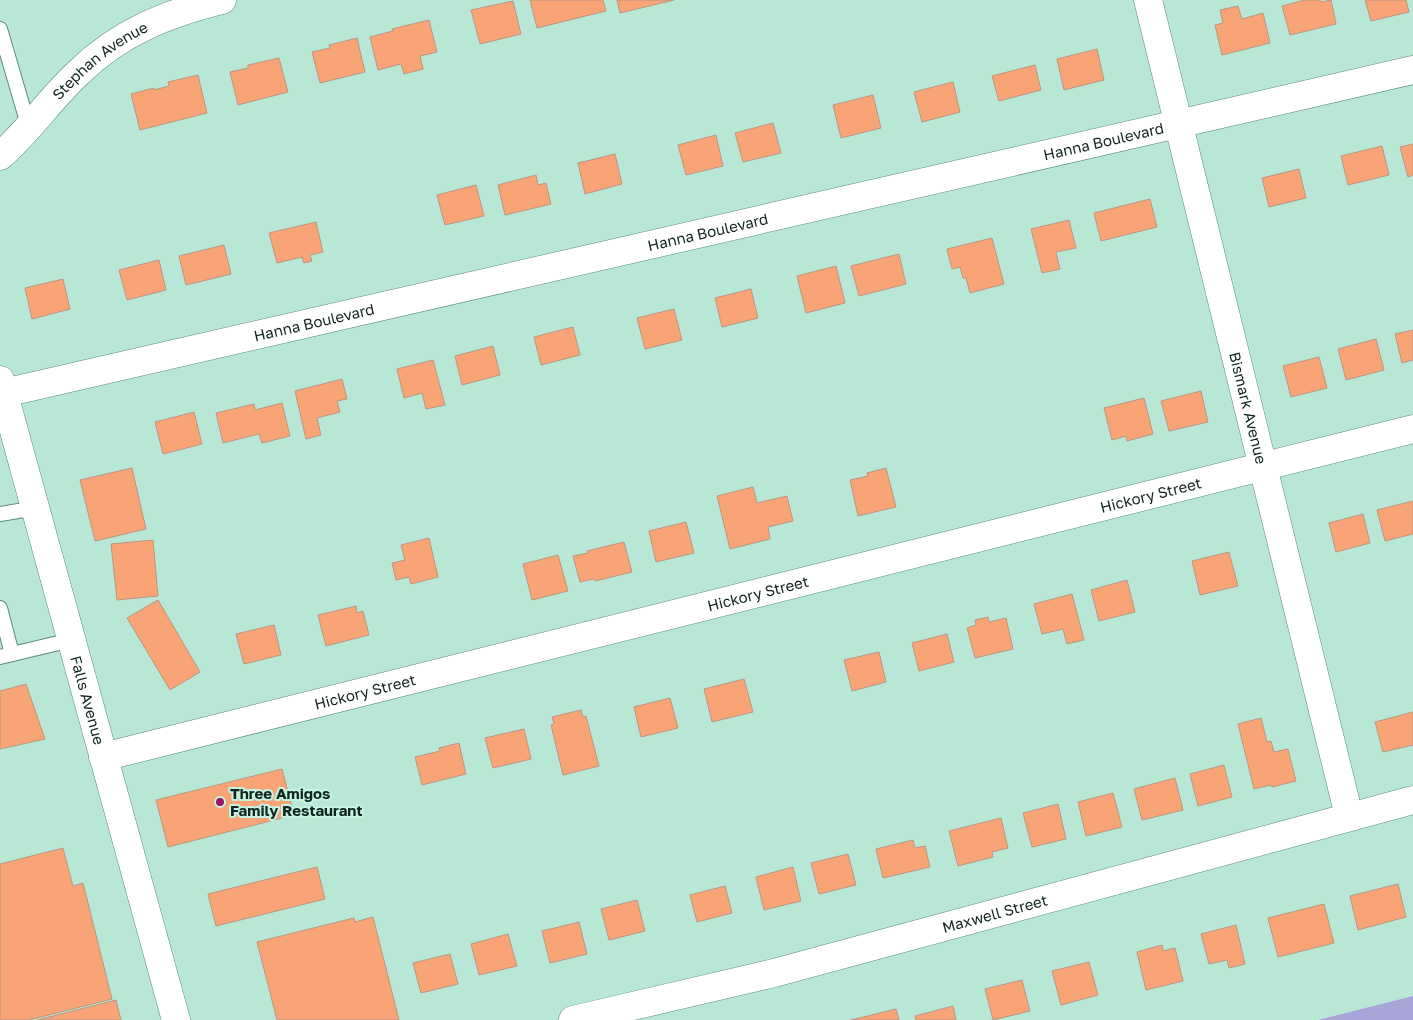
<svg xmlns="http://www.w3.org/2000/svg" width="1413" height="1020" viewBox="0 0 1413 1020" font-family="'Golos Text',sans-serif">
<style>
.green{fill:#aaa5d8}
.building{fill:#f8a477;stroke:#bc9581}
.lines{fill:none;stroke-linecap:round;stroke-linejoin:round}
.lane-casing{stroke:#5d8a79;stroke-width:16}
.street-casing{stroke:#5d8a79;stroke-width:29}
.secondary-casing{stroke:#5d8a79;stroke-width:29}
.lane{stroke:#fff;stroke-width:14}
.street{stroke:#fff;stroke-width:28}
.secondary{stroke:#fff;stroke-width:28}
.poi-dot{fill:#9a1467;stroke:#c5f5e2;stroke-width:2}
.labels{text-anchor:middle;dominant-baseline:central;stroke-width:4;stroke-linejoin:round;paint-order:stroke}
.street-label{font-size:15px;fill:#12251e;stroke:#c5f5e2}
.poi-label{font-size:15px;font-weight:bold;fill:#12251e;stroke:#c5f5e2;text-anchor:start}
</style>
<rect width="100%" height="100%" fill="#b8e8d5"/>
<path class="green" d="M1413 996V1020H1318Z"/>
<g class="building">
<path d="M530 0H603L606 11 537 28Z"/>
<path d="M617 0H674L620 13Z"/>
<path d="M1305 0H1320L1321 2 1331 0 1336 24 1290 35 1282 6Z"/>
<path d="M1365 0H1406L1409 12 1371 21Z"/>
<path d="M513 1 521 34 480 44 471 10Z"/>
<path d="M1238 6 1242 19 1263 13 1270 43 1222 55 1215 25 1223 23 1220 10Z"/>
<path d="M429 20 437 52 420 56 423 69 404 74 401 64 378 70 370 37 393 31 392 29Z"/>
<path d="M357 38 365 72 320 83 312 52 330 48 329 45Z"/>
<path d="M1097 49 1104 80 1064 90 1057 59Z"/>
<path d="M279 58 288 92 238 105 230 72 248 68V65Z"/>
<path d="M1035 65 1041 90 999 101 992 76Z"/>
<path d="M198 75 207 113 140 130 131 94 154 88V90L169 86 168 82Z"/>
<path d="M953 82 960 112 922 122 914 92Z"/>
<path d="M873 95 881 128 841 138 833 105Z"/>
<path d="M773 123 781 153 743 162 735 133Z"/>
<path d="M716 135 723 166 686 175 678 145Z"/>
<path d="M1413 144V175L1408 177 1400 147Z"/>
<path d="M1382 146 1389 175 1348 185 1341 156Z"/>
<path d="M615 154 622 184 585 194 578 163Z"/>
<path d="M1299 169 1306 198 1269 207 1262 178Z"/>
<path d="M536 175 538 185 546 183 551 204 505 215 498 185Z"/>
<path d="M476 185 484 216 445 225 437 195Z"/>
<path d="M1150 199 1157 227 1101 241 1094 213Z"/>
<path d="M1069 220 1076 248 1056 252 1060 269 1042 273 1031 229Z"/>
<path d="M316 222 323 252 310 255 312 261 304 263 302 257 277 263 269 233Z"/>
<path d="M992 238 1004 284 970 293 966 278H963L960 267 952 269 947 249Z"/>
<path d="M224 245 231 274 186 285 179 256Z"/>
<path d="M899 254 906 284 859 296 851 266Z"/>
<path d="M159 260 166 290 127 300 119 270Z"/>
<path d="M836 266 845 303 806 313 797 276Z"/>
<path d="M63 279 70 309 32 319 25 288Z"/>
<path d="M751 289 758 318 722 327 715 298Z"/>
<path d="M674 309 682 340 645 349 637 318Z"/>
<path d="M573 327 580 355 541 365 534 337Z"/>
<path d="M1413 330V360L1402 363 1395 334Z"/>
<path d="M1376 339 1384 370 1346 380 1338 349Z"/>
<path d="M493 346 500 375 462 385 455 356Z"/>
<path d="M1319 357 1327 388 1291 397 1283 366Z"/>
<path d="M433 360 445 405 426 409 422 393 404 398 397 369Z"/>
<path d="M342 379 347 399 337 401 340 412 317 418 321 435 306 439 295 391Z"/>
<path d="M1201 391 1208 422 1169 431 1161 401Z"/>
<path d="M1144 398 1153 434 1127 441 1126 436 1112 440 1104 408Z"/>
<path d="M282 403 290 436 262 443 259 434 223 443 216 413 254 404 255 410Z"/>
<path d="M194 412 202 444 163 454 155 422Z"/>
<path d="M132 468 146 529 95 541 80 480Z"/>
<path d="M886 468 896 507 858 516 850 480 868 476 867 473Z"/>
<path d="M753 487 757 503 787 496 793 521 768 527 770 539 730 549 717 496Z"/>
<path d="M1413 501V534L1385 541 1377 510Z"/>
<path d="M1363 514 1370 543 1336 552 1329 523Z"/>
<path d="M686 522 694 553 656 562 649 531Z"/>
<path d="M429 538 438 577 411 584 409 577 396 580 392 563 405 560 401 545Z"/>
<path d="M153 540 158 596 117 600 111 544Z"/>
<path d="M624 542 632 572 595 581 594 579 580 582 573 556 588 553 587 551Z"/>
<path d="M1229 552 1238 586 1200 595 1192 561Z"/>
<path d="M558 555 568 591 532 600 523 564Z"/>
<path d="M1127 580 1135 612 1099 621 1091 590Z"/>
<path d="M1072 594 1084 640 1067 644 1063 629 1042 634 1034 604Z"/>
<path d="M158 600 200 672 170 690 127 618Z"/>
<path d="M356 606 357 613 363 611 369 635 326 646 318 615Z"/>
<path d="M988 617 989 622 1006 618 1013 649 975 658 967 628 976 625 975 620Z"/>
<path d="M274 625 281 655 244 664 236 634Z"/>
<path d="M947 634 954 662 919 671 912 643Z"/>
<path d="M879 652 886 682 852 691 844 660Z"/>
<path d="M744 679 753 712 712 722 704 689Z"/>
<path d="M26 684 45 739 0 749V691Z"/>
<path d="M670 698 678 728 641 737 634 707Z"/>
<path d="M581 710 583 717 586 716 599 766 563 775 551 725 554 724 552 717Z"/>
<path d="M1413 712V745L1383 752 1375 722Z"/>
<path d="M1261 718 1267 742 1271 741 1274 752 1288 749 1296 781 1272 787 1271 785 1254 789 1238 724Z"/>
<path d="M524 729 531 759 493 768 485 738Z"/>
<path d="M459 743 466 774 422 785 415 757 440 751 439 748Z"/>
<path d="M1224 765 1232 797 1198 806 1190 774Z"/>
<path d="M282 769 294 815 168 847 156 800Z"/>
<path d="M1175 778 1183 810 1142 820 1134 789Z"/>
<path d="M1113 793 1122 827 1086 836 1078 802Z"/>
<path d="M1058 804 1066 839 1032 847 1023 813Z"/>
<path d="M1001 818 1008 848 992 852 993 857 958 866 949 831Z"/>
<path d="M913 840 915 848 925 846 930 867 883 878 876 849Z"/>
<path d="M63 848 73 886 83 883 112 999 29 1020H0V864Z"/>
<path d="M848 854 856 885 819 894 811 863Z"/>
<path d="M317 867 325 899 216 926 208 894Z"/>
<path d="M793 867 801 901 764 910 756 877Z"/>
<path d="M1398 884 1406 917 1358 930 1350 896Z"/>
<path d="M725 886 732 913 697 922 690 895Z"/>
<path d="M637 900 645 931 609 940 601 909Z"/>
<path d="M1324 904 1334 943 1278 957 1268 918Z"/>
<path d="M373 917 399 1020H277L257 942 354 918 355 922Z"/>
<path d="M579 922 587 954 550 963 542 931Z"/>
<path d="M1236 925 1245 964 1229 968 1227 960 1209 964 1201 934Z"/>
<path d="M508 934 517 966 479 975 471 944Z"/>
<path d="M1162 945 1163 951 1175 948 1183 981 1146 990 1137 952Z"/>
<path d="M450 954 458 984 421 993 413 963Z"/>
<path d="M1089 962 1098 995 1061 1005 1052 971Z"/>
<path d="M1022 980 1030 1011 993 1020 985 989Z"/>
<path d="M116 1000 121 1020H37Z"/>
<path d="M953 1006 956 1020H916L915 1016Z"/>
<path d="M896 1009 899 1020H851Z"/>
</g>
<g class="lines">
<defs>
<g id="lane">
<path d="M0 29 29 128"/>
<path d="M0 514 36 508"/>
<path d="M0 608 12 654"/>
<path d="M0 657 71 640"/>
</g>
<g id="street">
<path id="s1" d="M1148 0 1349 816"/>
<path id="s2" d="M0 156C29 131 50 99 78 73 120 32 166 14 222 0"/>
<path id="s3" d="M103 757 1413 429"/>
<path id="s4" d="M573 1020 774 973 1413 800"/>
</g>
<g id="secondary">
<path id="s5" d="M0 380 176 1020"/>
<path id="s6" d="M4 393 1413 70"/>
</g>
</defs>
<use href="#lane" class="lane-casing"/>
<use href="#street" class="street-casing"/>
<use href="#secondary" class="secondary-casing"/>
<use href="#lane" class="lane"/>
<use href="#street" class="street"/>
<use href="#secondary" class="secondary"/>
</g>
<circle class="poi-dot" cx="220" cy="802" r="5"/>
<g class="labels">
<g class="street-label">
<text stroke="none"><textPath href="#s2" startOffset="139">Stephan Avenue</textPath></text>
<text stroke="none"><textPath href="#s6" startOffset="1128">Hanna Boulevard</textPath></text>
<text stroke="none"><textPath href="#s6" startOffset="722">Hanna Boulevard</textPath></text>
<text stroke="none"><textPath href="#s6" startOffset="318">Hanna Boulevard</textPath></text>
<text stroke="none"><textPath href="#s1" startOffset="420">Bismark Avenue</textPath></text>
<text stroke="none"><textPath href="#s3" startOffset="1080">Hickory Street</textPath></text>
<text stroke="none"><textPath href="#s3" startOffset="675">Hickory Street</textPath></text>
<text stroke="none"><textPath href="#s3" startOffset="270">Hickory Street</textPath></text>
<text stroke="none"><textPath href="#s5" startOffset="332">Falls Avenue</textPath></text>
<text stroke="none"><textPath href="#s4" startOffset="435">Maxwell Street</textPath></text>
</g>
<g class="poi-label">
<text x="230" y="793">Three Amigos<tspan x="230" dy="17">Family Restaurant</tspan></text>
</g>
</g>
</svg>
